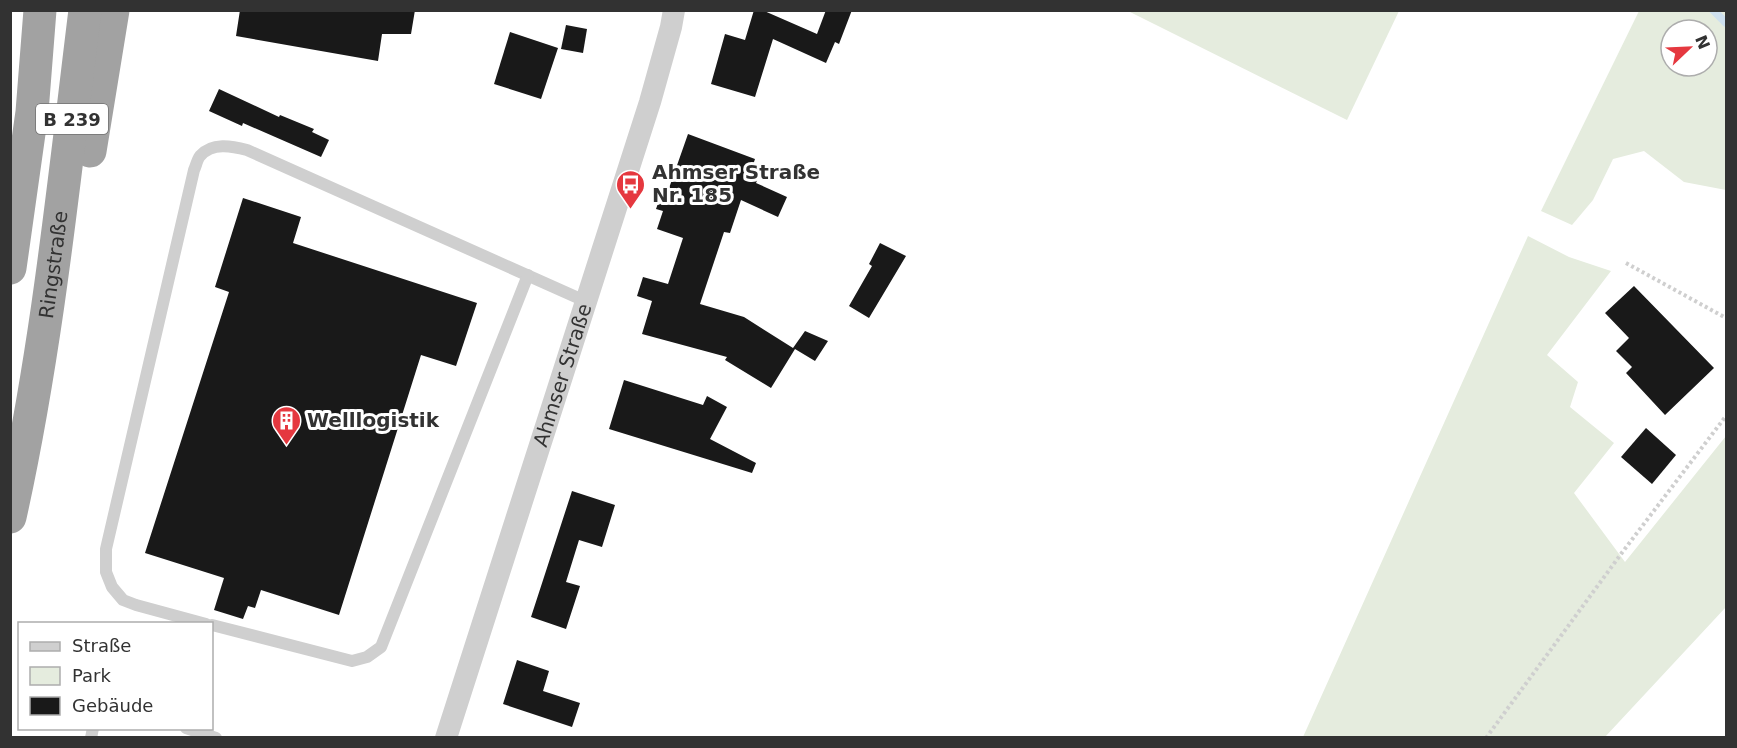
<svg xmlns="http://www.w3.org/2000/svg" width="1737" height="748" viewBox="0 0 1737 748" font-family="'DejaVu Sans',sans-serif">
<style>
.green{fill:#e5ecde;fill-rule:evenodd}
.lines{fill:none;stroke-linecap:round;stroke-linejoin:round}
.stream{stroke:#cee0ee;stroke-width:8}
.building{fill:#191919}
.path{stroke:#cfcfcf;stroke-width:4;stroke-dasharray:3 3;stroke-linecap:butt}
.service{stroke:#cfcfcf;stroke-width:12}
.minor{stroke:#cfcfcf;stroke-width:22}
.trunk{stroke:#a2a2a2;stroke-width:33}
.labels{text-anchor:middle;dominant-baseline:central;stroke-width:6;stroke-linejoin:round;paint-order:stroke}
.shield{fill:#fff;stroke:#707070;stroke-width:1.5}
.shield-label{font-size:18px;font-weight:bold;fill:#323232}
.poi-label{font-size:20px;font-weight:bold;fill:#323232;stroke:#fff;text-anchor:start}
.street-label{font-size:20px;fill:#323232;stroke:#fff}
</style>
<rect width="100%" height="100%" fill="#fff"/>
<g class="green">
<path d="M1128 11H1399L1347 120Z"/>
<path d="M1639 11H1726V190L1684 182 1644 151 1613 159 1593 200 1572 225 1541 211ZM1671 30H1707V66H1671Z"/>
<path d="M1528 236 1569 257 1611 271 1547 355 1578 382 1570 407 1614 443 1574 493 1625 562 1726 436V607L1605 737H1303Z"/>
</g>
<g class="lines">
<path class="stream" d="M1713 10 1726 23"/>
</g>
<g class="building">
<path d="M240 10H415L411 34H382L378 61 236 36Z"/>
<path d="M754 10H762L817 34 826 10H852L839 44 835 42 826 63 773 39 755 97 711 84 725 34 745 40Z"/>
<path d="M566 25 587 29 583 53 561 49Z"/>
<path d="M510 32 558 48 541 99 494 84Z"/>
<path d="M219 89 279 117 280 115 314 129 312 132 329 140 321 157 243 123 242 126 209 111Z"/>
<path d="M688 134 755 159 753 165 762 168 756 183 787 197 778 217 741 200 730 233 724 232 700 304 744 317 793 348 805 331 828 341 815 361 795 349 771 388 725 360 727 357 642 334 652 301 637 296 643 277 668 284 683 238 657 229 663 211 656 209 663 189 668 191Z"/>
<path d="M243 198 301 217 293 243 477 303 456 366 421 355 339 615 261 590 255 608 248 606 243 619 214 610 224 578 145 553 229 292 215 287Z"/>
<path d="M880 243 906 256 869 318 849 306 872 266 869 264Z"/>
<path d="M1634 286 1714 368 1665 415 1626 373 1632 367 1616 351 1629 338 1605 313Z"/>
<path d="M624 380 703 405 707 396 727 407 710 439 756 463 752 473 609 429Z"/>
<path d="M1646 428 1676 455 1652 484 1621 457Z"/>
<path d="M572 491 615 505 602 547 579 540 566 582 580 586 566 629 531 617Z"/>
<path d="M517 660 549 671 543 691 580 703 572 727 503 704Z"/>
</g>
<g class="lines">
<g class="path">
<path d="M1626 263 1726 318"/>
<path d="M1486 738 1621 554 1726 416"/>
</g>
<g class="service">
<path d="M206 624 136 605 123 600 112 587 106 572V549L194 170C196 166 197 160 200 156 212 142 232 146 247 150L585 301"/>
<path d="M212 625 352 661 367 657 381 647 528 275"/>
<path d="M186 728 216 738"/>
<path d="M91 738 93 728"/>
</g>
<path class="minor" id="s1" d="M446 738 650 102 671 27 674 10"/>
<g class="trunk">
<path d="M90 151 113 10"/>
<path d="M10 268 32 112 40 10"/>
<path id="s2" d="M10 517C47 350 64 180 85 10"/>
</g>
</g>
<defs>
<symbol id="bus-pin" viewBox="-11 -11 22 30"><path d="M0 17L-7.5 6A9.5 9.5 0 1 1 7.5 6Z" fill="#e5383f" stroke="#fff"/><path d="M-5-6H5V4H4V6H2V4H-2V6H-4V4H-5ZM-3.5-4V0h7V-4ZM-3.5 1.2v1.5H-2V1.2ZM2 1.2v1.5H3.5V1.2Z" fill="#fff"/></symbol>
<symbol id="building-pin" viewBox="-11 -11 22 30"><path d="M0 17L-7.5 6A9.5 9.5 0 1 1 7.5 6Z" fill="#e5383f" stroke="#fff"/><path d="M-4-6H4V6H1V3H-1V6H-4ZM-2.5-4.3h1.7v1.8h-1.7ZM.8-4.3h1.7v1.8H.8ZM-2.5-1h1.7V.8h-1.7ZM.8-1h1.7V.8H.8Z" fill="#fff"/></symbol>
</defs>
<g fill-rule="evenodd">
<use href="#bus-pin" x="614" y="168" width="33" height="45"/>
<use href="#building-pin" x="270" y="404" width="33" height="45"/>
</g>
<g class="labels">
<rect class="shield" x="36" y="104" width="72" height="30" rx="4.5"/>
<g class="shield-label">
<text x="72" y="119">B 239</text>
</g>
<g class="poi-label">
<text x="652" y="172">Ahmser Straße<tspan x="652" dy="23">Nr. 185</tspan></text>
<text x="307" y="420">Welllogistik</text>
</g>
<g class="street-label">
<text stroke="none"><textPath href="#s2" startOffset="256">Ringstraße</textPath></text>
<text stroke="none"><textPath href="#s1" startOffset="381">Ahmser Straße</textPath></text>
</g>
</g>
<rect width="1737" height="748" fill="none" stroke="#323232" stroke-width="24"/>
<rect x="18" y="622" width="195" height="108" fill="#ffffff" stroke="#adadad" stroke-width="1.5"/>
<rect x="30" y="642" width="30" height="9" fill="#cfcfcf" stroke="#adadad" stroke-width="1.5"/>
<text x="72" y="652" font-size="18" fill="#323232">Straße</text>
<rect x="30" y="667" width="30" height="18" fill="#e5ecde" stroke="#adadad" stroke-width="1.5"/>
<text x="72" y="682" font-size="18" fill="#323232">Park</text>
<rect x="30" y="697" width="30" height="18" fill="#191919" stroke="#adadad" stroke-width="1.5"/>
<text x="72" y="712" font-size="18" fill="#323232">Gebäude</text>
<g transform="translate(1689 48) rotate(67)"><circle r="28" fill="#ffffff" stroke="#adadad" stroke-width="1.5"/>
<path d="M0-4.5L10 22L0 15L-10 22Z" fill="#e5383f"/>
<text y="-9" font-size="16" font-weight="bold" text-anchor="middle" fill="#323232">N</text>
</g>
</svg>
